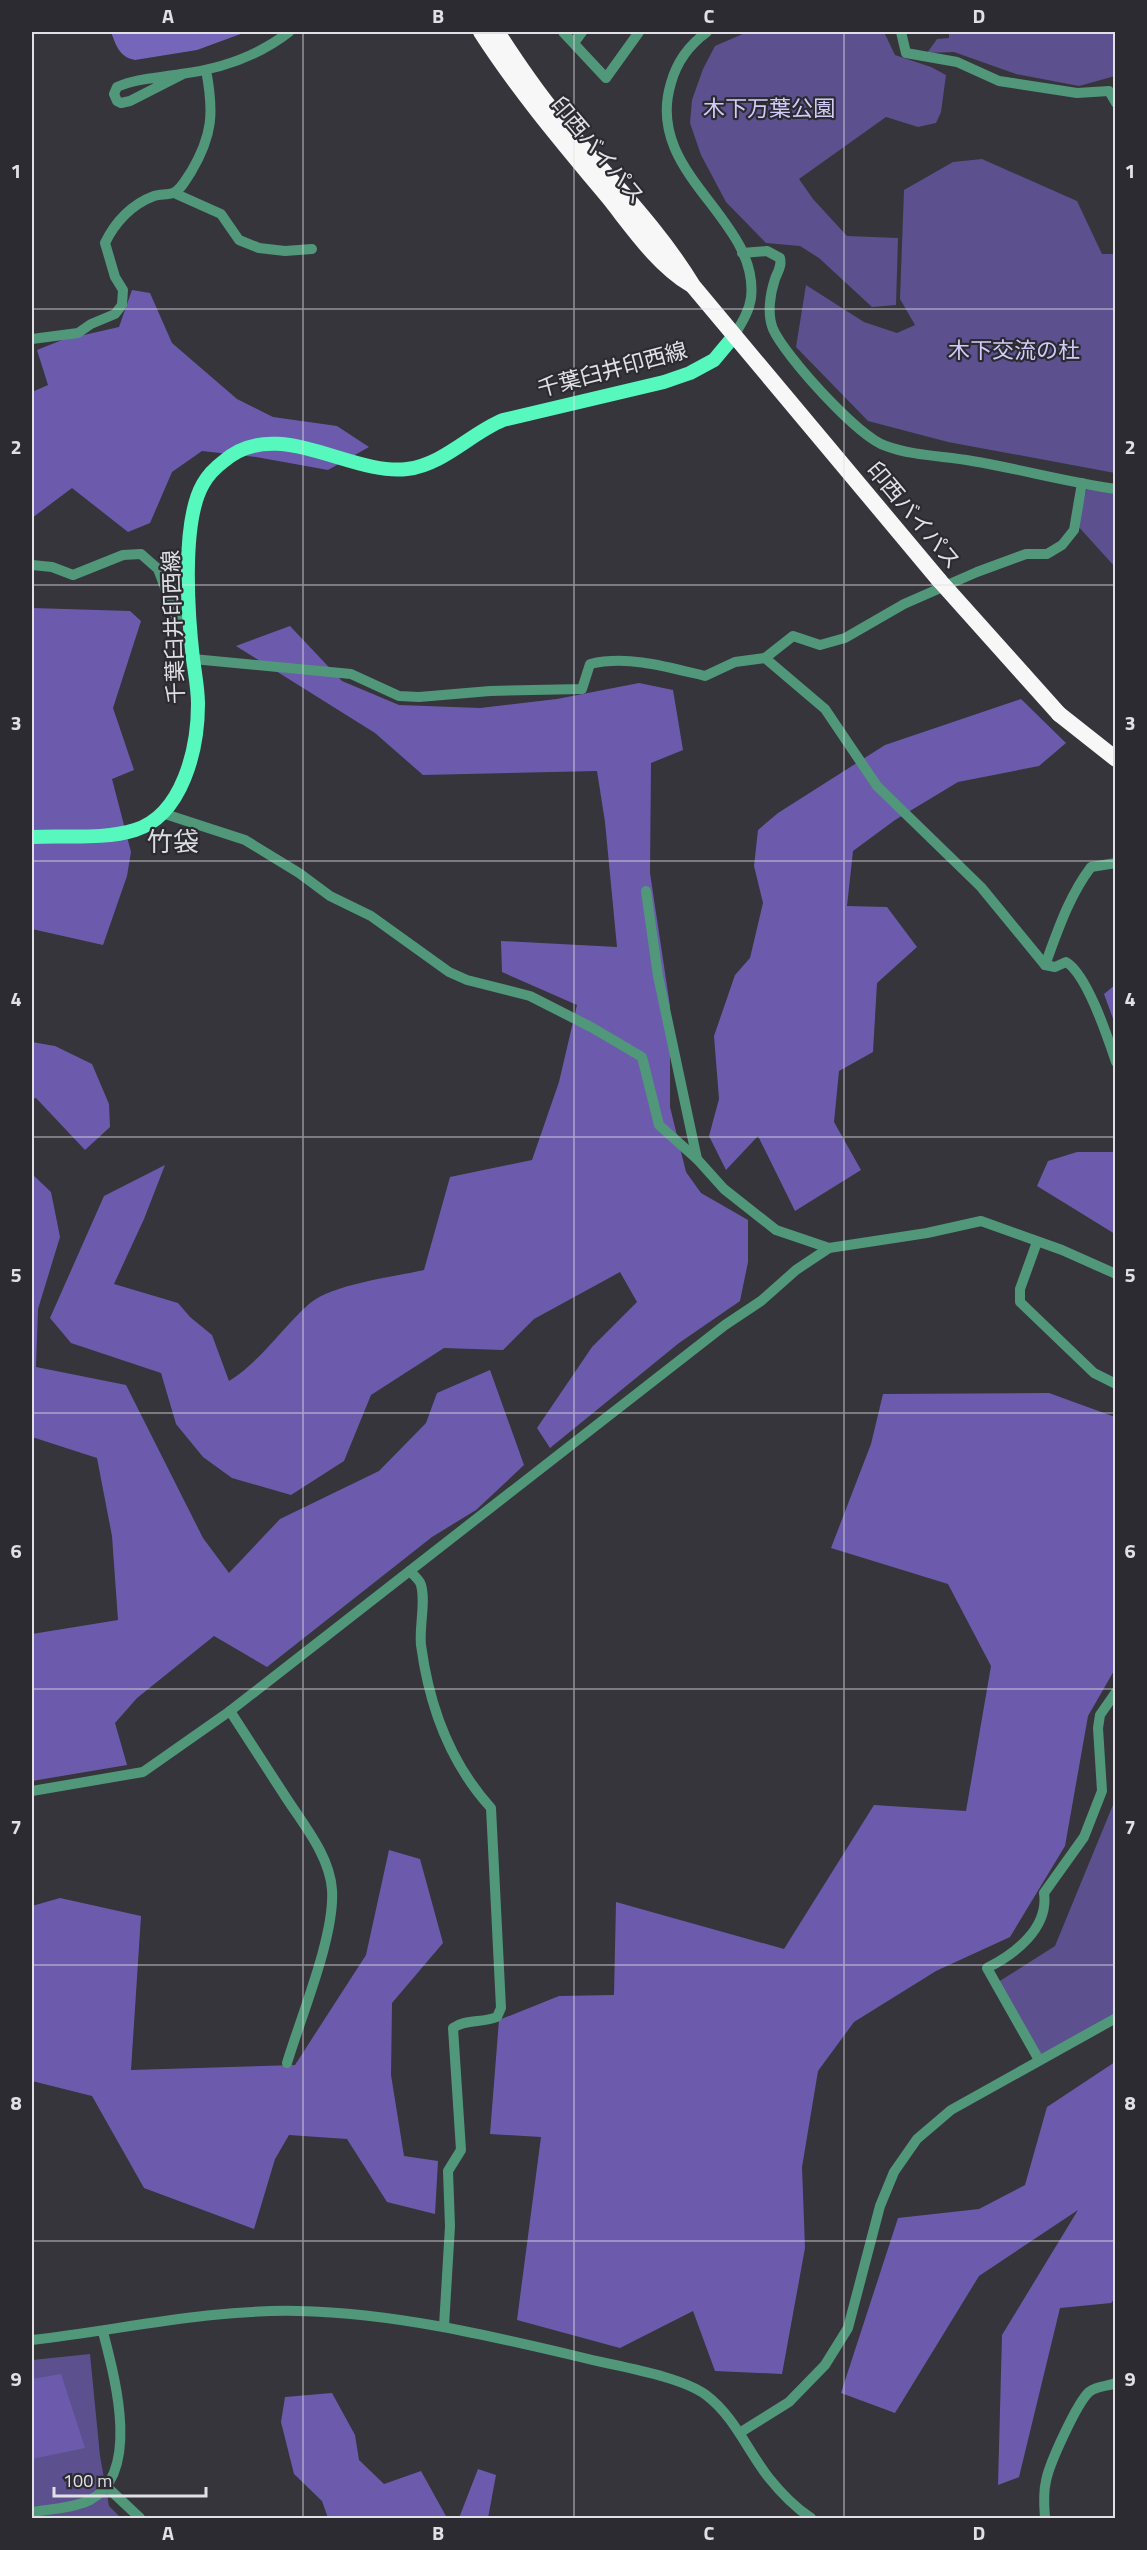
<svg xmlns="http://www.w3.org/2000/svg" width="1147" height="2550" viewBox="0 0 1147 2550" font-family="'Titillium Web','Noto Sans JP',sans-serif">
<style>
.green{fill:#5c508f}
.forest{fill:#6c5bad}
.water{fill:#7666b9}
.lines{fill:none;stroke-linecap:round;stroke-linejoin:round}
.minor{stroke:#51977a;stroke-width:10}
.major{stroke:#56f8be;stroke-width:14}
.highway{stroke:#f7f7f7;stroke-width:16}
.highway-bridge{stroke:#f7f7f7;stroke-width:16}
.grid{fill:none;stroke:#e1e1e5;stroke-width:1.5;stroke-opacity:0.55}
.labels{text-anchor:middle;dominant-baseline:central;stroke-width:4.5;stroke-linejoin:round;paint-order:stroke}
.park-label{font-size:22px;fill:#d1cbf8;stroke:#2b2b31}
.street-label{font-size:22px;fill:#e1e1e5;stroke:#2b2b31}
.quarter-label{font-size:26px;fill:#dbdbe3;stroke:#2b2b31}
.neatline{fill:none;stroke:#e1e1e5;stroke-width:2}
.grid-label{font-size:20px;text-anchor:middle;font-weight:bold;fill:#e1e1e5}
</style>
<rect width="100%" height="100%" fill="#35353b"/>
<g class="green">
<path d="M837 32H884L895 55 931 67 946 75 941 112 936 123 918 127 886 117 799 179 813 199 847 236 898 238 896 305 872 307 819 258 800 246 766 243 726 202 701 155 690 123 692 100 703 69 715 46 745 33Z"/>
<path d="M949 32H1115V76L1079 86 1016 74 954 52 927 53 937 39 949 38Z"/>
<path d="M982 159 1077 201 1102 254H1115V473L948 442 868 421 796 347 806 285 864 322 897 333 915 325 900 299 904 190 953 162Z"/>
<path d="M1087 488 1115 493V567L1077 525Z"/>
<path d="M1115 1800V2019L1039 2060 995 1984 1055 1946Z"/>
<path d="M90 2354 100 2456 109 2506 121 2518H32V2360Z"/>
</g>
<g class="forest">
<path d="M132 290 150 293 172 343 237 399 273 417 337 426 369 447 328 470 256 457 202 451 172 472 150 523 128 532 72 488 32 518V392L48 385 37 350 62 340 119 327Z"/>
<path d="M32 608 130 611 141 621 113 708 134 770 112 779 131 852 127 876 103 945 32 929Z"/>
<path d="M290 626 342 681 399 705 480 708 557 699 639 683 673 690 683 750 651 763 650 873 670 1006V1107L686 1172 701 1193 748 1220V1262L740 1301 679 1343 550 1448 537 1428 592 1347 637 1302 620 1272 534 1319 503 1350 444 1348 371 1395 344 1461 291 1495 232 1478 203 1457 176 1424 161 1373 71 1343 50 1318 104 1196 165 1165 144 1219 114 1284 178 1303 190 1317 212 1335 229 1381C261 1361 281 1329 309 1304 332 1284 393 1277 424 1270L450 1177 532 1160 559 1082 577 1005 502 972 501 941 617 947 605 822 597 771 423 775 375 733 236 646Z"/>
<path d="M1021 699 1066 743 1039 766 958 782 895 820 853 851 847 906 887 907 917 947 877 983 873 1052 839 1071 834 1122 861 1170 795 1211 758 1136 726 1170 709 1136 719 1099 714 1036 735 975 750 958 763 903 754 866 758 830 778 813 885 745Z"/>
<path d="M1115 985V1024L1104 994Z"/>
<path d="M32 1042 55 1046 92 1064 109 1104 110 1127 85 1150 36 1098 32 1099Z"/>
<path d="M1077 1152H1115V1234L1037 1186 1048 1161Z"/>
<path d="M32 1174 51 1192 60 1237 38 1309 36 1367 126 1385 203 1538 229 1573 280 1519 379 1471 426 1423 437 1393 490 1370 524 1465 476 1510 432 1537 267 1667 214 1636 137 1698 115 1723 127 1765 32 1781V1634L118 1620 112 1536 97 1458 32 1437Z"/>
<path d="M1049 1393 1115 1417V1669L1088 1716 1065 1846 1010 1937 936 1971 854 2022 818 2071 802 2167 805 2248 782 2374 715 2371 693 2311 620 2348 517 2320 541 2137 490 2134 499 2020 559 1996 614 1995 616 1902 784 1949 874 1805 966 1811 991 1666 948 1584 831 1548 871 1444 883 1394Z"/>
<path d="M389 1850 420 1859 443 1943 392 2003 391 2075 404 2156 438 2161 435 2214 387 2202 347 2139 289 2135 275 2159 254 2229 144 2188 92 2096 32 2081V1906L60 1898 141 1916 131 2070 295 2065 366 1955Z"/>
<path d="M1115 2062V2298L1111 2303 1060 2308 1019 2477 998 2485 1002 2335 1078 2210 979 2276 895 2413 841 2393 898 2218 979 2209 1025 2185 1047 2107Z"/>
<path d="M61 2374 85 2448 32 2459V2379Z"/>
<path d="M332 2393 355 2435 359 2460 384 2484 421 2471 447 2518H328L322 2501 294 2474 281 2422 285 2397Z"/>
<path d="M478 2469 496 2475 488 2518H459Z"/>
</g>
<path class="water" d="M111 32H246L197 50 135 60C119 57 116 45 111 32Z"/>
<g class="lines">
<g class="minor">
<path d="M563 32 606 78 639 32"/>
<path d="M707 32C689 45 677 61 671 83 643 174 760 218 751 298 749 312 741 324 734 336"/>
<path d="M901 32 906 53 957 62 999 81 1077 93 1109 91 1116 103"/>
<path d="M574 43 582 32"/>
<path d="M183 74 130 101 121 103 117 101 114 94 117 87C137 78 160 78 181 74 220 69 258 56 289 32"/>
<path d="M174 193 221 214 239 240 259 248 285 251 312 249"/>
<path d="M742 253 767 251 780 258C782 266 778 271 775 279 770 294 767 314 773 329 785 356 858 437 886 446 913 456 944 456 972 461 1020 469 1067 482 1116 489"/>
<path d="M32 339 78 333 91 324 115 314 122 305 123 290 115 277 105 243C115 222 132 204 154 196 160 194 167 195 173 193 181 190 186 179 191 172 213 135 214 112 206 70"/>
<path d="M32 565 52 567 73 575 123 555 141 554 158 569 176 617 190 624"/>
<path d="M765 658 825 709 877 786 981 887 1045 965 1055 967 1066 962C1087 974 1108 1038 1116 1062"/>
<path d="M193 659 351 674 399 696 419 697 490 691 582 689 590 664C628 655 668 667 705 676L735 662 765 658 793 636 820 645 845 638 904 604 977 572 1026 554H1047L1062 545 1074 530 1082 483"/>
<path d="M162 813 245 840 299 873 330 896 371 916 449 972 467 980 530 996 591 1027 642 1057 659 1125 697 1159"/>
<path d="M646 891 658 976 697 1159 724 1189 776 1230 829 1248"/>
<path d="M1045 965C1058 930 1069 896 1091 867L1116 863"/>
<path d="M1037 1242 1020 1289V1302L1094 1373 1116 1384"/>
<path d="M410 1571C413 1575 420 1580 421 1585 426 1602 419 1627 421 1645 429 1705 450 1763 491 1808L501 2008 497 2017C483 2023 465 2019 453 2028L461 2150 448 2171 450 2226 444 2326"/>
<path d="M230 1711C248 1739 267 1768 285 1796 303 1824 330 1856 332 1890 335 1936 301 2016 287 2063"/>
<path d="M32 1791 143 1772 230 1711 725 1325 761 1301 796 1270 829 1248 927 1233 981 1221 1062 1250 1116 1274"/>
<path d="M1039 2060 987 1968C1015 1954 1049 1928 1044 1893L1084 1837 1102 1791 1098 1728 1100 1715 1116 1692"/>
<path d="M32 2340C120 2330 209 2309 298 2311 394 2313 487 2335 580 2357 614 2366 679 2375 706 2395 735 2417 747 2450 769 2478 781 2493 796 2508 811 2518"/>
<path d="M741 2432 789 2402 825 2365 848 2328 880 2206 894 2172 917 2139 951 2110 1116 2018"/>
<path d="M107 2487 140 2518"/>
<path d="M32 2512C50 2509 74 2508 90 2500 142 2473 114 2375 103 2332"/>
<path d="M1045 2518C1044 2506 1043 2493 1046 2481 1049 2464 1077 2403 1089 2392 1098 2385 1106 2387 1116 2383"/>
</g>
<path class="major" d="M32 837C65 835 103 840 135 830 183 815 198 748 198 704 198 689 195 674 193 659 188 616 181 522 203 484 208 475 216 467 224 461 277 415 350 476 407 469 443 465 471 433 503 420L664 382 690 373 714 360 734 336"/>
<g class="highway">
<path d="M481 32C519 91 564 144 609 198 633 228 657 264 690 284"/>
<path d="M497 32C515 60 534 88 555 114 601 172 655 223 693 286L939 580"/>
<path d="M1059 714 1116 759"/>
</g>
<path class="highway-bridge" d="M939 580 1059 714"/>
</g>
<path class="grid" d="M303 32V2518M574 32V2518M844 32V2518M32 309H1116M32 585H1116M32 861H1116M32 1137H1116M32 1413H1116M32 1689H1116M32 1965H1116M32 2241H1116"/>
<g class="labels">
<g class="park-label">
<text x="769" y="108">木下万葉公園</text>
<text x="1014" y="350">木下交流の杜</text>
</g>
<g class="street-label">
<text transform="translate(598 150) rotate(50)">印西バイパス</text>
<text transform="translate(612 369) rotate(-15)">千葉臼井印西線</text>
<text transform="translate(914 515) rotate(50)">印西バイパス</text>
<text transform="translate(173 627) rotate(-92)">千葉臼井印西線</text>
</g>
<g class="quarter-label">
<text x="173" y="841">竹袋</text>
</g>
</g>
<rect width="1147" height="2550" fill="none" stroke="#2b2b31" stroke-width="66"/>
<path d="M54 2487v9h152v-9" fill="none" stroke="#e1e1e5" stroke-width="3"/>
<text x="63" y="2487" font-size="18" fill="#e1e1e5" stroke="#2b2b31" stroke-width="4.5" paint-order="stroke">100 m</text>
<rect x="33" y="33" width="1081" height="2484" class="neatline"/>
<g class="grid-label">
<text x="168" y="23">A</text>
<text x="438" y="23">B</text>
<text x="709" y="23">C</text>
<text x="979" y="23">D</text>
<text x="16" y="178">1</text>
<text x="1130" y="178">1</text>
<text x="16" y="454">2</text>
<text x="1130" y="454">2</text>
<text x="16" y="730">3</text>
<text x="1130" y="730">3</text>
<text x="16" y="1006">4</text>
<text x="1130" y="1006">4</text>
<text x="16" y="1282">5</text>
<text x="1130" y="1282">5</text>
<text x="16" y="1558">6</text>
<text x="1130" y="1558">6</text>
<text x="16" y="1834">7</text>
<text x="1130" y="1834">7</text>
<text x="16" y="2110">8</text>
<text x="1130" y="2110">8</text>
<text x="16" y="2386">9</text>
<text x="1130" y="2386">9</text>
<text x="168" y="2540">A</text>
<text x="438" y="2540">B</text>
<text x="709" y="2540">C</text>
<text x="979" y="2540">D</text>
</g>
</svg>
